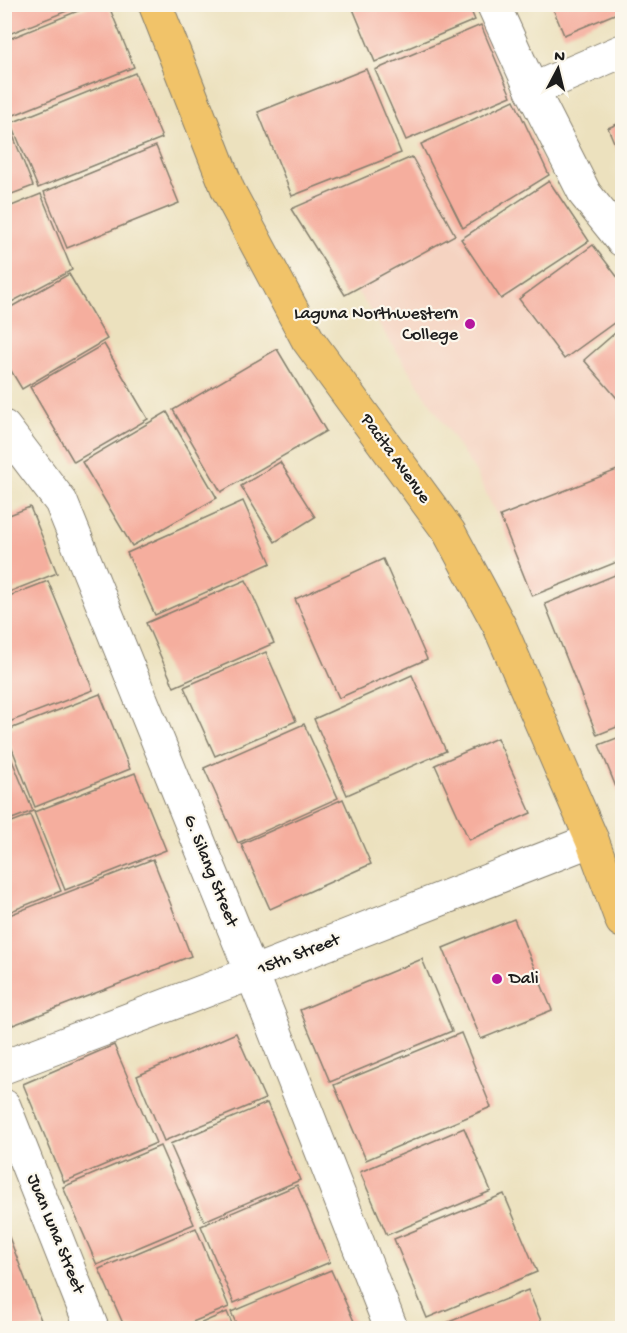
<svg xmlns="http://www.w3.org/2000/svg" width="627" height="1333" viewBox="0 0 627 1333" font-family="'Gochi Hand',sans-serif">
<style>
.built{fill:#f5d3c1}
.building{fill:#f5ae9e}
.lines{fill:none;stroke-linecap:round;stroke-linejoin:round}
.minor-casing{stroke:#847e6d;stroke-width:35}
.major-casing{stroke:#847e6d;stroke-width:35}
.minor{stroke:#fff;stroke-width:33}
.major{stroke:#f1c369;stroke-width:33}
.poi-dot{fill:#b5179e;stroke:#fbf7ec;stroke-width:2}
.labels{text-anchor:middle;dominant-baseline:central;stroke-width:4.5;stroke-linejoin:round;paint-order:stroke}
.poi-label{font-size:18px;fill:#1c1c1c;stroke:#fbf7ec;text-anchor:end}
.street-label{font-size:18px;fill:#1c1c1c;stroke:#fbf7ec}
</style>
<rect width="100%" height="100%" fill="#fbf7ec"/>
<filter id="ink" filterUnits="userSpaceOnUse"><feTurbulence type="fractalNoise" baseFrequency=".0167" numOctaves="2"/><feDisplacementMap in="SourceGraphic" scale="12" xChannelSelector="R" yChannelSelector="G"/><feConvolveMatrix kernelMatrix="1 2 1 2 8 2 1 2 1" color-interpolation-filters="sRGB"/></filter>
<filter id="wash" filterUnits="userSpaceOnUse"><feTurbulence type="fractalNoise" baseFrequency=".008" numOctaves="4" result="noise"/><feDisplacementMap in="SourceGraphic" scale="24" xChannelSelector="R" yChannelSelector="G"/><feGaussianBlur stdDeviation="1.35" result="paint"/><feColorMatrix in="noise" values="0 0 0 0 0 0 0 0 0 0 0 0 0 0 0 0 0 1.4 0 .05"/><feComposite in="paint" operator="in"/></filter>
<g filter="url(#wash)">
<rect width="100%" height="100%" fill="#ece1be"/>
<path class="built" d="M440 147 500 258 622 389V554L533 589 476 473 297 199Z"/>
<g id="blocks">
<g class="building">
<path d="M4 4H82V5L4 36Z"/>
<path d="M95 4H108L134 67 14 115 4 93V41Z"/>
<path d="M351 4H468L475 20 375 62Z"/>
<path d="M551 4H622V11L564 35Z"/>
<path d="M481 25 511 96 406 140 375 70Z"/>
<path d="M366 69 401 153 292 196 258 112Z"/>
<path d="M135 73 162 138 38 188 11 123Z"/>
<path d="M514 100 549 175 463 228 421 144Z"/>
<path d="M622 122V161L608 128Z"/>
<path d="M12 133 33 186 4 197V136Z"/>
<path d="M156 146 179 203 67 248 44 192Z"/>
<path d="M412 157 455 235 345 295 291 209Z"/>
<path d="M549 181 589 241 501 299 461 239Z"/>
<path d="M41 194 72 270 4 306V209Z"/>
<path d="M593 245 622 283V317L564 359 519 299Z"/>
<path d="M69 274 107 339 22 389 4 359V311Z"/>
<path d="M622 327V404L584 360Z"/>
<path d="M104 344 148 419 74 462 30 387Z"/>
<path d="M277 349 326 431 221 492 173 410Z"/>
<path d="M167 412 217 498 132 546 82 462Z"/>
<path d="M280 462 315 517 275 542 241 486Z"/>
<path d="M622 468V560L532 596 500 516Z"/>
<path d="M243 501 271 563 155 615 127 553Z"/>
<path d="M30 507 57 573 4 594V517Z"/>
<path d="M383 559 427 659 339 698 295 599Z"/>
<path d="M622 572V725L597 735 545 604Z"/>
<path d="M246 580 274 643 174 687 146 623Z"/>
<path d="M48 581 93 690 4 724V598Z"/>
<path d="M266 652 296 721 215 756 184 687Z"/>
<path d="M412 675 446 751 347 795 314 719Z"/>
<path d="M100 694 130 769 35 807 5 731Z"/>
<path d="M304 724 338 798 238 843 204 768Z"/>
<path d="M622 736V802L599 745Z"/>
<path d="M497 738 531 813 469 840 435 765Z"/>
<path d="M4 741 33 811 4 822Z"/>
<path d="M135 773 166 850 65 890 34 812Z"/>
<path d="M343 799 371 864 270 909 241 844Z"/>
<path d="M30 815 61 891 4 914V825Z"/>
<path d="M153 859 191 956 13 1025 4 1005V917Z"/>
<path d="M514 919 552 1010 481 1039 443 948Z"/>
<path d="M422 959 452 1031 330 1082 300 1010Z"/>
<path d="M236 1033 265 1099 164 1141 137 1076Z"/>
<path d="M461 1033 491 1107 366 1160 334 1085Z"/>
<path d="M114 1045 156 1143 64 1182 23 1084Z"/>
<path d="M267 1103 300 1180 204 1221 170 1144Z"/>
<path d="M464 1128 491 1191 387 1235 360 1172Z"/>
<path d="M160 1146 194 1224 97 1265 63 1187Z"/>
<path d="M297 1185 330 1262 234 1303 201 1226Z"/>
<path d="M504 1194 537 1272 427 1318 394 1239Z"/>
<path d="M196 1228 229 1307 178 1328H125L99 1269Z"/>
<path d="M9 1237 44 1328H4V1238Z"/>
<path d="M331 1270 357 1328H238L231 1312Z"/>
<path d="M528 1290 544 1328H434Z"/>
<path d="M227 1312 234 1328H190Z"/>
</g>
</g>
</g>
<g filter="url(#ink)">
<use href="#blocks" fill-opacity="0" stroke="#847e6d" stroke-width="1.5"/>
<g class="lines">
<defs>
<g id="minor">
<path d="M493 4 532 90 585 194 622 240"/>
<path d="M532 90 622 51"/>
<path d="M4 427 61 502 252 973 391 1328"/>
<path d="M4 1067 252 973 592 840"/>
<path d="M4 1106 92 1328"/>
</g>
<path id="major" d="M155 4 228 190 308 340 449 532 499 625 592 840 622 921"/>
</defs>
<use href="#minor" class="minor-casing"/>
<use href="#major" class="major-casing"/>
<use href="#minor" class="minor"/>
<use href="#major" class="major"/>
</g>
</g>
<g class="poi-dot">
<circle cx="470" cy="324" r="6"/>
<circle cx="497" cy="979" r="6"/>
</g>
<g class="labels">
<g class="poi-label">
<text x="458" y="314">Laguna Northwestern<tspan x="458" dy="21">College</tspan></text>
<text x="509" y="979" text-anchor="start">Dali</text>
</g>
<g class="street-label">
<text transform="translate(395 459) rotate(54)">Pacita Avenue</text>
<text transform="translate(210 871) rotate(68)">G. Silang Street</text>
<text transform="translate(299 955) rotate(-21)">15th Street</text>
<text transform="translate(55 1234) rotate(68)">Juan Luna Street</text>
</g>
</g>
<rect width="627" height="1333" fill="none" stroke="#fbf7ec" stroke-width="24"/>
<g transform="translate(558 69) rotate(7)" stroke="#fbf7ec" stroke-width="4.5" paint-order="stroke">
<path d="M0-4.5L10 22L0 15L-10 22Z" fill="#1c1c1c"/>
<text y="-9" font-size="16" font-weight="bold" text-anchor="middle" fill="#1c1c1c">N</text>
</g>
</svg>
